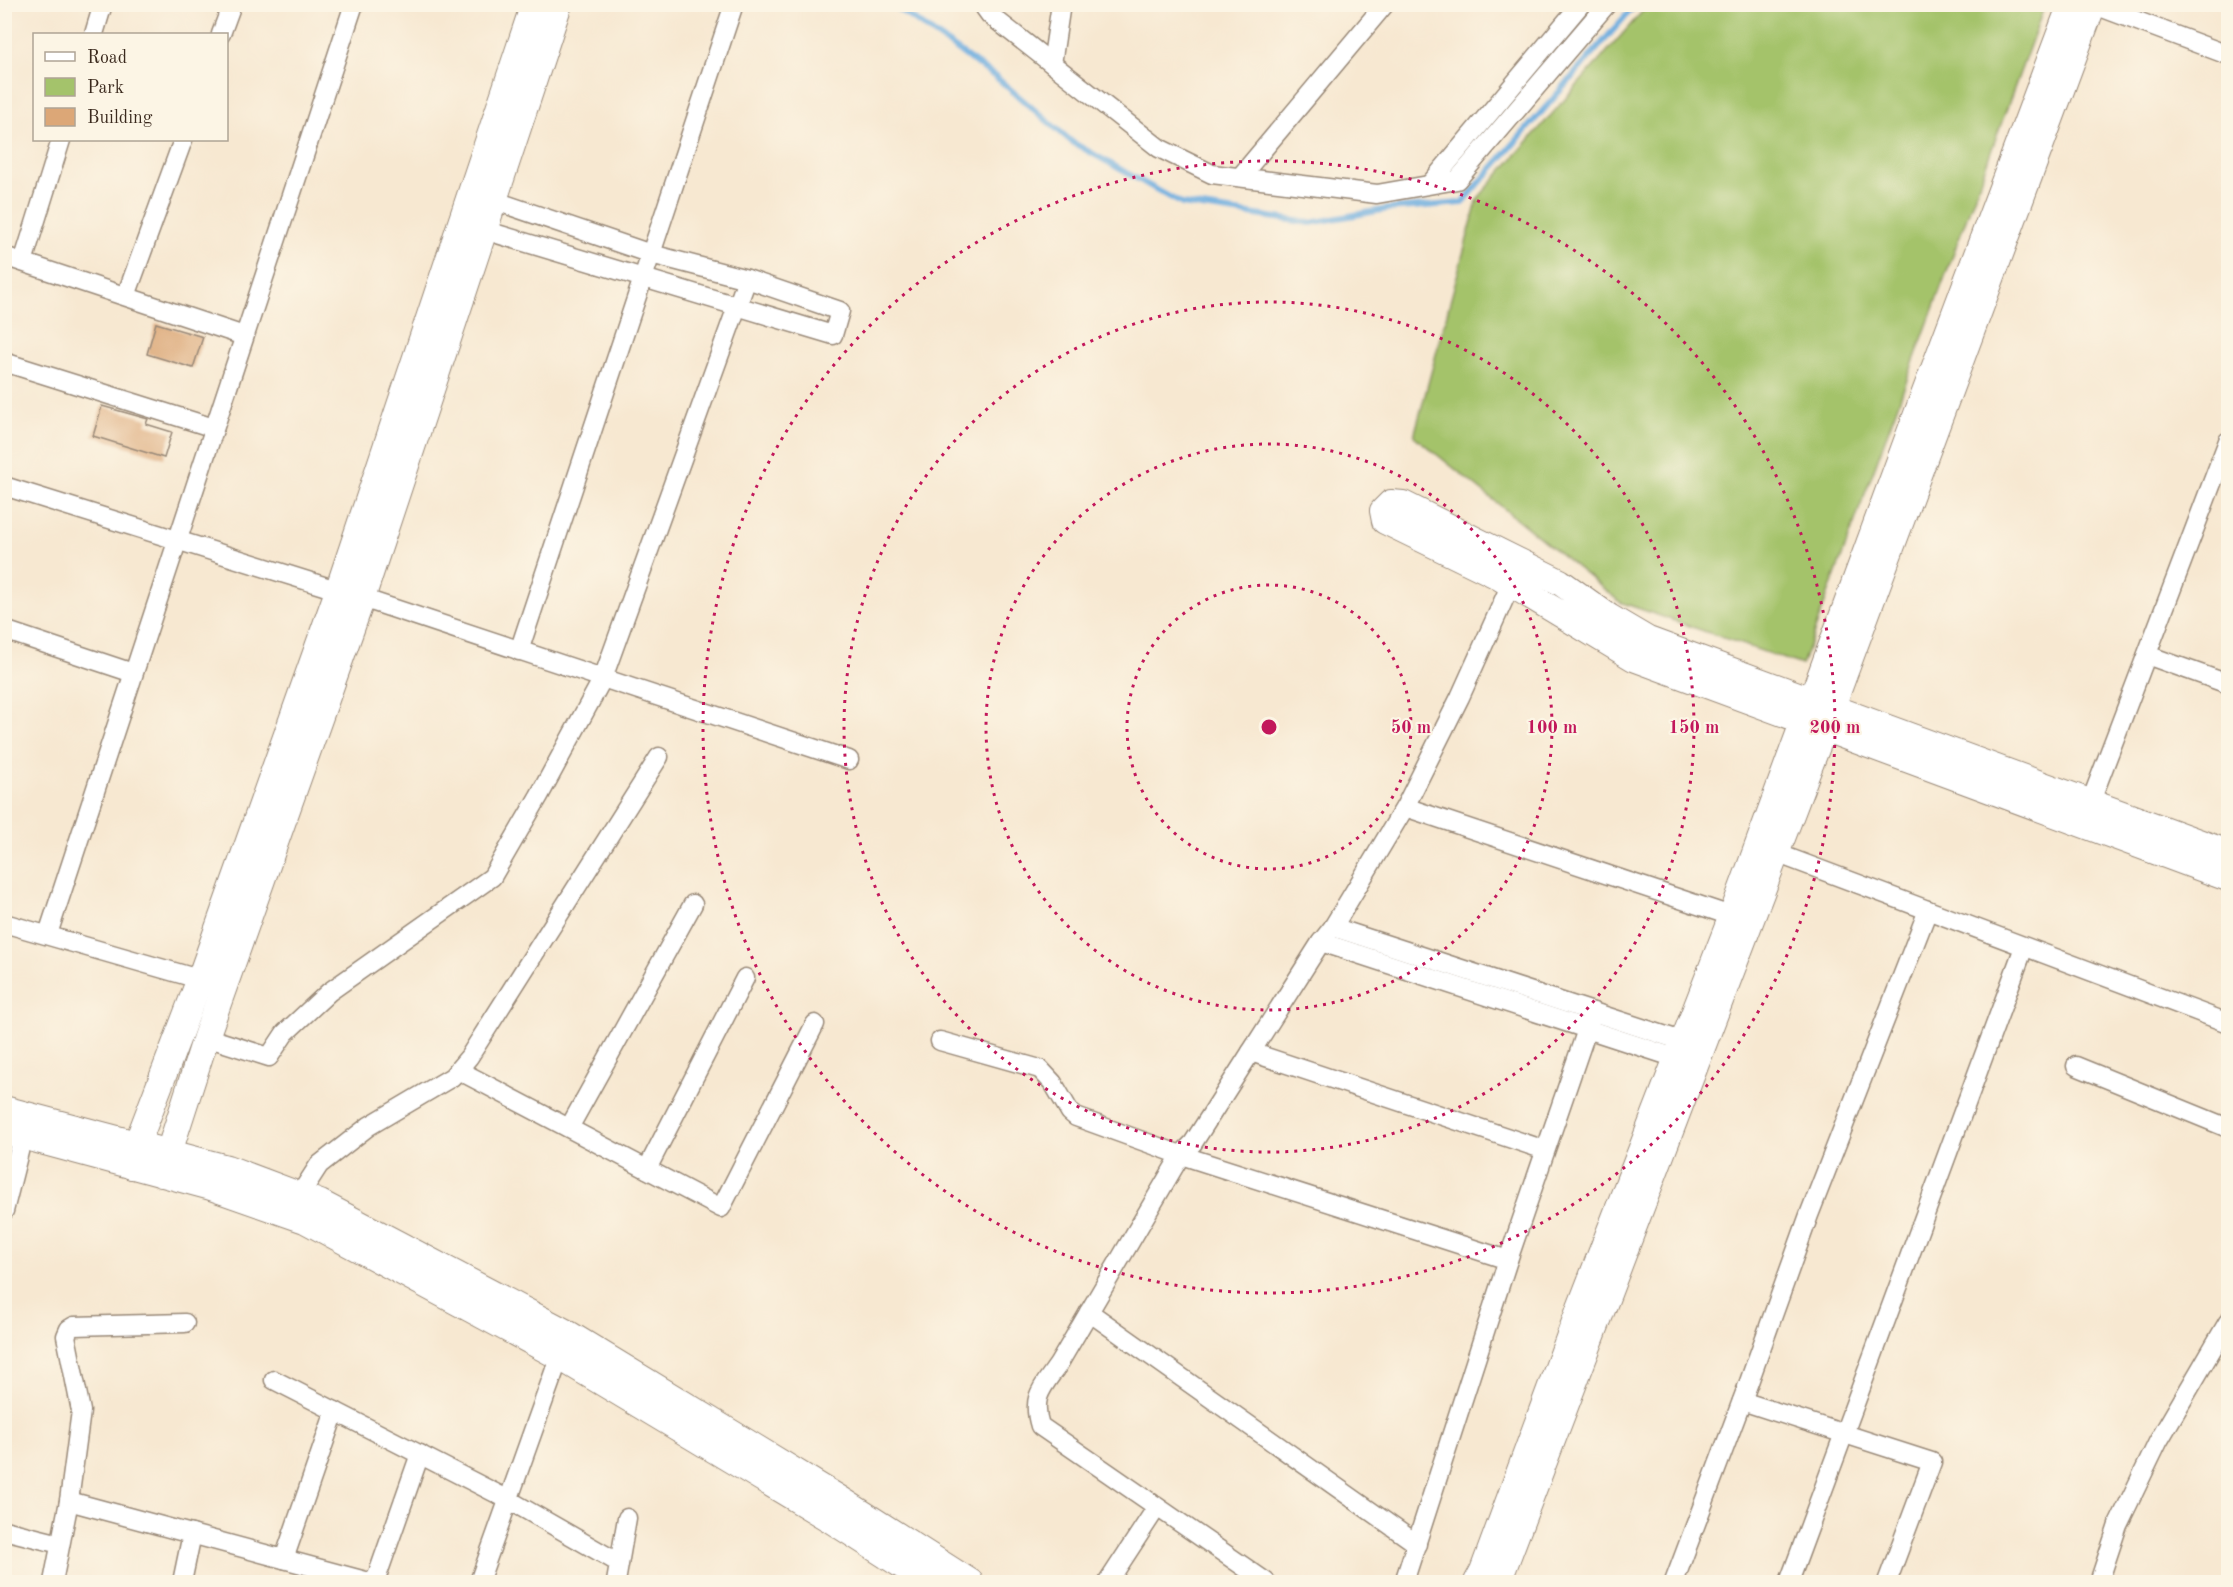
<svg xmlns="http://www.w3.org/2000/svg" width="2233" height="1587" viewBox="0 0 2233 1587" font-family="'Old Standard TT',serif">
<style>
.green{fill:#a4c36b;stroke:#707644;stroke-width:1.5}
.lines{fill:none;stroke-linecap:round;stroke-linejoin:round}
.stream{stroke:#6bacdf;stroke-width:6}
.building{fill:#dca777}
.street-casing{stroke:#998978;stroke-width:21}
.secondary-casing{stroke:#998978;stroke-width:28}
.street{stroke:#fff;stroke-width:18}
.secondary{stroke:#fff;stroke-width:26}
.ring{fill:none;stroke:#c2185b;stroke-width:3;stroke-dasharray:3 6}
.centre{fill:#c2185b;stroke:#fcf5e5;stroke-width:3}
.ring-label{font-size:18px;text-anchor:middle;font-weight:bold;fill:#c2185b;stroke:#fcf5e5;stroke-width:4.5;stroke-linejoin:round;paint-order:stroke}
</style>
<rect width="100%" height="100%" fill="#fcf5e5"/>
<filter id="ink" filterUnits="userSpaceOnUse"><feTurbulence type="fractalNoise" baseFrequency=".0167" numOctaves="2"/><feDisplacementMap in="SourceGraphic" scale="12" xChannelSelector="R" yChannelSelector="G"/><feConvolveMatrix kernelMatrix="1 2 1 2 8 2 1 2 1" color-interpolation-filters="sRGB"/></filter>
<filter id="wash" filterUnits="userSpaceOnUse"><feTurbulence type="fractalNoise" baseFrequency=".008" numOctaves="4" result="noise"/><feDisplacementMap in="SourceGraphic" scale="24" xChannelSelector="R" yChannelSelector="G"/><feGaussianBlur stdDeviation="1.35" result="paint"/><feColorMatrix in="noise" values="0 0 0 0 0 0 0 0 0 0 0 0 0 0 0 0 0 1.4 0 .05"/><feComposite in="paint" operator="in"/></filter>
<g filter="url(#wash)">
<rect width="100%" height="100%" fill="#f7e8d1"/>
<path class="green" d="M2030 5 2043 10 1802 665 1620 602 1414 436 1478 198 1648 5Z"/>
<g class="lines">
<path class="stream" d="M892 4 997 78 1072 142 1182 204 1310 223 1388 209 1462 203 1636 4"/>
</g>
<g id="blocks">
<g class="building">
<path d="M156 323 203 337 193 368 147 354Z"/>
<path d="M102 406 148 419 146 424 172 432 164 458 93 436Z"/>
</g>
</g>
</g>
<g filter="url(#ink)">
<use href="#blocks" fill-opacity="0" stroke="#998978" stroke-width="1.5"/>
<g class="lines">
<defs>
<g id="street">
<path d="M982 4 990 15 1159 148 1212 174 1377 194 1457 180 1607 4"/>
<path d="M2092 4 2228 55"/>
<path d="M94 34 103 4"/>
<path d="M221 34 232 4"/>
<path d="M1052 64 1061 4"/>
<path d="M1240 177 1385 4"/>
<path d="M1430 184 1581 4"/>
<path d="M474 227 833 335 840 311 747 279 651 254 484 197"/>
<path d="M4 256 244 336"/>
<path d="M23 262 61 140"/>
<path d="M126 296 183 140"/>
<path d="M4 362 214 428"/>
<path d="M4 486 362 598 849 760"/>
<path d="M4 630 133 673"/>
<path d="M519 651 734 4"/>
<path d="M2147 655 2228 684"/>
<path d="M2091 801 2228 441"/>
<path d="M1405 807 1743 920"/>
<path d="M1776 853 2228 1023"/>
<path d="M4 923 209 982"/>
<path d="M1333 927 1694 1045"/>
<path d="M48 934 354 4"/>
<path d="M1321 942 1688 1062"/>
<path d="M206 1037 269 1057 285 1033 329 992 492 877 539 796 603 678 747 279"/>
<path d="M940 1041 1040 1069 1053 1083 1070 1112 1076 1117 1181 1155 1508 1260"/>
<path d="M1251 1052 1321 942 1333 927 1405 807 1460 697 1515 575"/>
<path d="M2076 1066 2228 1128"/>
<path d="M458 1070 721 1208 815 1024"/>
<path d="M569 1128 693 904"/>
<path d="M647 1169 745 978"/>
<path d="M299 1196 319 1165 369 1126 452 1077 469 1057 659 757"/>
<path d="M4 1211 23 1136"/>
<path d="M1089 1312 1417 1544"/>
<path d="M274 1380 509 1500 619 1563"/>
<path d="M1742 1401 1932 1462 1887 1582"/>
<path d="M69 1501 369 1582"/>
<path d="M4 1530 60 1544"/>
<path d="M284 1559 335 1411"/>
<path d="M53 1582 69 1501 81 1411 66 1336 69 1329 74 1326 185 1323"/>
<path d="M182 1582 192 1534"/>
<path d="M375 1582 420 1454"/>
<path d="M479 1582 563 1347"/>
<path d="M616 1582 627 1518"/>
<path d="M1108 1582 1157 1507"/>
<path d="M1266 1582 1040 1426C1031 1397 1042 1388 1058 1365L1181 1155 1193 1143 1251 1052 1545 1150"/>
<path d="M1404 1582 1508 1260 1593 1012"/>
<path d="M1674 1582 1749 1382 1809 1215 1928 910"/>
<path d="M1789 1582 2024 947"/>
<path d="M2099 1582 2118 1525 2158 1442 2228 1322"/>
</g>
<g id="secondary">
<path d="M2228 853 1648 640 1609 617 1560 582 1403 504 1391 503 1383 511 1385 521 1496 575 1634 658 2228 878"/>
<path d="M4 1109 227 1168 320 1203 567 1333 840 1499 970 1582"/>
<path d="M4 1131 211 1187 305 1220 560 1357 828 1518 928 1582"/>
<path d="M132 1166 137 1144 200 979 338 591 534 4"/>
<path d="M162 1174 206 1037 362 598 559 4"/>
<path d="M1477 1582 1483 1571 1580 1308 1732 916 1908 438 2071 4"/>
<path d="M1498 1582 1824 728 2093 4"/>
</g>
</defs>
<use href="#street" class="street-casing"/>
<use href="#secondary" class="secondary-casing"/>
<use href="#street" class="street"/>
<use href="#secondary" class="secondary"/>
</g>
</g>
<g class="ring">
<circle cx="1269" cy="727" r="142"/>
<circle cx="1269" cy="727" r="283"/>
<circle cx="1269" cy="727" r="425"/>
<circle cx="1269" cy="727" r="566"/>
</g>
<circle cx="1269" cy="727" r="9" class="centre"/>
<g class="ring-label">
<text x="1411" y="733">50 m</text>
<text x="1552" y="733">100 m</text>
<text x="1694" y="733">150 m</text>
<text x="1835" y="733">200 m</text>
</g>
<rect width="2233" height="1587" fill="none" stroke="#fcf5e5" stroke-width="24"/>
<rect x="33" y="33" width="195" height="108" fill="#fcf5e5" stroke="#afa495" stroke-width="1.5"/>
<rect x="45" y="52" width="30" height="9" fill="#ffffff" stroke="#afa495" stroke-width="1.5"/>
<text x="87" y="63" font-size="18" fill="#3b2a1e">Road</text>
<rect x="45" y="78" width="30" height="18" fill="#a4c36b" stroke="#afa495" stroke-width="1.5"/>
<text x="87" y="93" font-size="18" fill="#3b2a1e">Park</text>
<rect x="45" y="108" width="30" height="18" fill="#dca777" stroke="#afa495" stroke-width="1.5"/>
<text x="87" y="123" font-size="18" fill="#3b2a1e">Building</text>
</svg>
